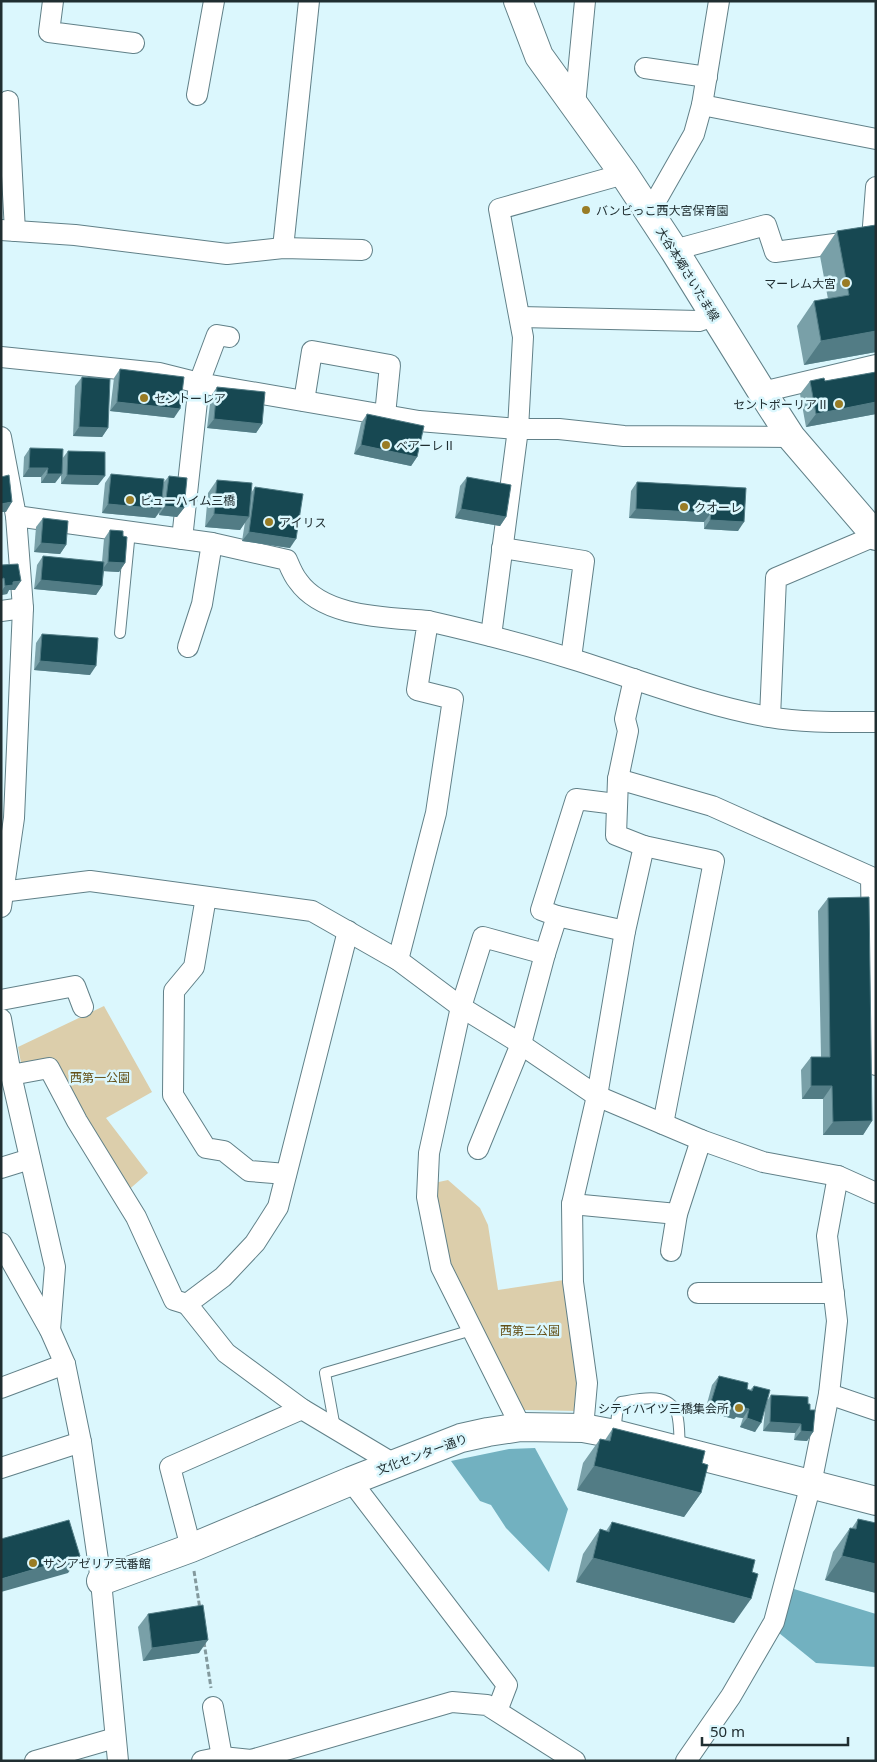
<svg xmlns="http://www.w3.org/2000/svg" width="877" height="1762" viewBox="0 0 877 1762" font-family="'Noto Sans','Noto Sans JP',sans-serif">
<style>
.green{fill:#dcceab}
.water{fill:#72b1c0}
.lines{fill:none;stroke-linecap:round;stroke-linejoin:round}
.lane-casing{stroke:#618088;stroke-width:12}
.street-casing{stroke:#618088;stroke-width:22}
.secondary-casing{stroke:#618088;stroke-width:30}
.path{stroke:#83999d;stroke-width:3;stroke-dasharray:5 2.5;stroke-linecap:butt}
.lane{stroke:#fff;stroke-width:10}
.street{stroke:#fff;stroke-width:20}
.secondary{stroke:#fff;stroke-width:28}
.wall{fill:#79a0a8}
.shaded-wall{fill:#527c85}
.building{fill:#174852;stroke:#527c85}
.poi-dot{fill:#997c25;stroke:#dbf7fd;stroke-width:2}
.labels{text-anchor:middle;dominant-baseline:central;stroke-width:5;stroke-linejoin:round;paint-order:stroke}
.poi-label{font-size:12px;fill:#202e31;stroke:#dbf7fd;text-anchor:start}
.street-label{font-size:12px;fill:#202e31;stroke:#dbf7fd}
.park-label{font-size:12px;fill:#645017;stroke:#dbf7fd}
</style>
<rect width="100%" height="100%" fill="#dbf7fd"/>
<g class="green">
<path d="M104 1006 152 1092 106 1118 148 1173 125 1193 51 1064 22 1068 18 1047Z"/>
<path d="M448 1180 480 1208 488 1225 498 1290 564 1280 581 1385 578 1411 523 1410 449 1265 434 1183Z"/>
</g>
<g class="water">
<path d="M535 1448 568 1509 549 1572 506 1528 491 1505 480 1501 451 1461 509 1449Z"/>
<path d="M794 1589 876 1614V1667L816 1663 779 1633Z"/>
</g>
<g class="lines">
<defs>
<g id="lane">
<path d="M120 633 130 531"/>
<path d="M335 1428 325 1373 472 1330"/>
<path d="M615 1433 618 1406 621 1402C639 1399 669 1391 677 1414 680 1425 679 1439 680 1450"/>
</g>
<g id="street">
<path d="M53 1 49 32 134 43"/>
<path d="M645 68 707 77"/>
<path d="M197 95 214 1"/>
<path d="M8 101 15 231"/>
<path d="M575 105 585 1"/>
<path d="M702 105 876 139"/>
<path d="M649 213 694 134 702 105 719 1"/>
<path d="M1 230 75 235 227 254 283 248 362 250"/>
<path d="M283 248 309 1"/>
<path d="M674 250 766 225 775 252 872 239 876 187"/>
<path d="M520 317 699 321 714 316"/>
<path d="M1 357 159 373 199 383 419 421 518 429H559L624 436 791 437"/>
<path d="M762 392 876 365"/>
<path d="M304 401 312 351 390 365 385 415"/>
<path d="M1 437 16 516 23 608 14 818 1 907"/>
<path d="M16 516 212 543 287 560C290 567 293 575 298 581 324 618 387 617 428 621L417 690 453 699 436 813 398 960"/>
<path d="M182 539 199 383 217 335 229 337"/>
<path d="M502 548 584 561 571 658"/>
<path d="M1 611 23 608"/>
<path d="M428 621C476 632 525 644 572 659 637 679 702 705 769 717 804 723 840 722 876 722"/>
<path d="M491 636 518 429 523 337 499 209 624 174"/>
<path d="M188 647 202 604 212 543"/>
<path d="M770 717 776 578 875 536"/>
<path d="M618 779 712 806 871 877 874 1059 876 1065"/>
<path d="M644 846 714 861 663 1124"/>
<path d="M1 892 90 881 312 911 398 960 461 1007 513 1039 597 1096 701 1140 763 1162 838 1176 876 1193"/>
<path d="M206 897 194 967 174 991 173 1095 206 1148 224 1151 249 1171 286 1174"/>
<path d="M557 916 625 931"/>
<path d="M348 931 278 1207 255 1243 223 1277 187 1304 226 1353 302 1409 394 1464"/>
<path d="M1 1000 75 986 83 1007"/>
<path d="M1 1019 11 1075 55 1267 50 1330"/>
<path d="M11 1075 49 1068 77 1121 136 1217 174 1300 187 1304"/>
<path d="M478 1149 521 1044 545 954 557 916 541 910 576 799 616 804"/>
<path d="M1 1168 30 1159"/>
<path d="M572 1204 677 1214"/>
<path d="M1 1243 50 1330 65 1364 81 1442 101 1581 118 1761"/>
<path d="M671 1251 677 1214 701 1140"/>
<path d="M698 1293H834"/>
<path d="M1 1388 65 1364"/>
<path d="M829 1394 876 1410"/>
<path d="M521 1427 441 1267 427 1197 429 1153 461 1007 483 937 545 954"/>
<path d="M583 1428 587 1383 573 1282 572 1204 597 1096 625 931 644 846 616 835 618 779 628 731 625 719 634 679"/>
<path d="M1 1468 81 1442"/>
<path d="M351 1481 507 1685 497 1711"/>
<path d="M191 1548 170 1467 302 1409"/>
<path d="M213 1707 222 1757"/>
<path d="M35 1761 115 1738"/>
<path d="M202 1761 222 1757 251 1760 452 1702 487 1705 575 1761"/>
<path d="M686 1761 731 1696 774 1622 811 1484 829 1394 837 1321 827 1236 838 1176"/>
</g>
<g id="secondary">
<path d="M518 1 539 56 624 174 674 250 762 392 791 437 876 536"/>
<path d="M101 1581 191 1548 351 1481 461 1438 488 1432 521 1427 583 1428 615 1434 876 1501"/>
</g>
</defs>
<use href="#lane" class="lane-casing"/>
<use href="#street" class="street-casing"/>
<use href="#secondary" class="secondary-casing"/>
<g class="path">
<path d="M194 1571 200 1609"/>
<path d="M204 1642 211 1688"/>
</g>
<use href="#lane" class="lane"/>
<use href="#street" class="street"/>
<use href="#secondary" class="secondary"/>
</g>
<g class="wall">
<path d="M876 225V352L804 365 797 326 814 301 828 299 820 256 837 231Z"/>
<path d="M120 369 174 418 110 411 114 378Z"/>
<path d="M876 372V414L806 427 800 394 810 381H825Z"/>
<path d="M82 377 108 428 102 437 73 436 75 386Z"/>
<path d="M217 387 262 424 256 433 207 428 211 396Z"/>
<path d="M367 414 417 457 411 466 354 454 361 423Z"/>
<path d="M30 448 62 459 68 451 98 485 61 484V475L55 483H41V477H23L24 457Z"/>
<path d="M111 474 164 482 169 476 184 508 177 517 159 515V513L155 518 102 513 105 483Z"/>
<path d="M467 477 506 517 500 526 455 518 460 486Z"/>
<path d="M217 480 251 493 255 487 290 548 242 541 245 522 240 530 205 527 208 493Z"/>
<path d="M637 482 746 488 738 531 704 529V522L629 518 631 491Z"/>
<path d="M43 518 66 545 60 554 34 552 36 527Z"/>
<path d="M110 530 123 536 125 563 119 572 104 571 102 586 96 595 34 589 37 565 43 556 102 562 104 539Z"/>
<path d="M1 565 15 590H9L7 594 1 595Z"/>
<path d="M42 634 90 675 34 670 36 643Z"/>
<path d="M828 898 872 1121 863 1135H823V1099H802L801 1070 811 1057H821L818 911Z"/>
<path d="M719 1376 747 1389 750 1390 754 1386 767 1401 771 1395 808 1404 810 1410 813 1432 807 1441 794 1440 795 1433 763 1431 765 1409 755 1432 740 1427 743 1418 736 1417 734 1419 705 1411 712 1385Z"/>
<path d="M613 1428 702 1463 701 1493 684 1517 577 1490 583 1463 600 1439 605 1440Z"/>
<path d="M858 1519 876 1523V1593L825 1580 833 1552 850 1528H852Z"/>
<path d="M612 1522 752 1572 734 1623 576 1582 583 1554 600 1529 606 1531Z"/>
<path d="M148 1614 199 1653 143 1661 138 1627Z"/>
</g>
<g class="shaded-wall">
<path d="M876 331V352L804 365 821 341Z"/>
<path d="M117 402 180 409 174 418 110 411Z"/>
<path d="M876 402V414L806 427 816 414Z"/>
<path d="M214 419 262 424 256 433 207 428Z"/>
<path d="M79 427 108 428 102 437 73 436Z"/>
<path d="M361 445 417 457 411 466 354 454Z"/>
<path d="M29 468H48L41 477H23Z"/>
<path d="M47 474H62L55 483H41Z"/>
<path d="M67 475 105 476 98 485 61 484Z"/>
<path d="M12 502 6 512H1V504Z"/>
<path d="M108 504 161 509 155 518 102 513Z"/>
<path d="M165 506 184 508 177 517 159 515Z"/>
<path d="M461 509 506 517 500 526 455 518Z"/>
<path d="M636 509 711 513 704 522 629 518Z"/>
<path d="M214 514 249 517 240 530 205 527Z"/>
<path d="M710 520 744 522 738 531 704 529Z"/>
<path d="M249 532 296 539 290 548 242 541Z"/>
<path d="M41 543 66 545 60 554 34 552Z"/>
<path d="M108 562 125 563 119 572 101 571Z"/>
<path d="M41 580 102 586 96 595 34 589Z"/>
<path d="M21 581 15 590H9L7 594 1 595V592L5 586 13 582Z"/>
<path d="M40 661 96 666 90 675 34 670Z"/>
<path d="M811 1086H832L823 1099H802Z"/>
<path d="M872 1121 863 1135H823L833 1122Z"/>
<path d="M711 1402 741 1407 749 1409 743 1418 736 1417 734 1419 705 1411Z"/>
<path d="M747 1418 761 1423 755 1432 740 1427Z"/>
<path d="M770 1422 801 1424 795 1433 763 1431Z"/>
<path d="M801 1431 813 1432 807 1441 794 1440Z"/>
<path d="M594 1466 701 1493 684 1517 577 1490Z"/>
<path d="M80 1556 68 1573 1 1592V1579Z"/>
<path d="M842 1556 876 1564V1593L825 1580Z"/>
<path d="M593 1558 751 1599 734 1623 576 1582Z"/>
<path d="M208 1640 199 1653 143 1661 152 1648Z"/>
</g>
<g class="building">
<path d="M876 225V331L821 341 814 301 849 295 837 231Z"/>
<path d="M120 369 184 377 180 409 117 402Z"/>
<path d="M876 372V402L816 414 810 381 824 378 825 381Z"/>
<path d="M82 377 110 379 108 428 79 427Z"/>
<path d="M217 387 265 392 262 424 214 419Z"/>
<path d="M367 414 424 426 417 457 361 445Z"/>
<path d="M30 448 63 449 62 474H47L48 468H29Z"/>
<path d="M68 451 105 452V476L67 475Z"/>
<path d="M111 474 164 479 161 509 108 504Z"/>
<path d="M9 475 12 502 1 504V477Z"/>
<path d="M169 476 187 478 184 508 165 506Z"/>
<path d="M467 477 511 485 506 517 461 509Z"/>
<path d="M217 480 252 483 249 517 214 514Z"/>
<path d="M637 482 746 488 744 522 710 520 711 513 636 509Z"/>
<path d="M255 487 303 494 296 539 249 532Z"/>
<path d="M43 518 68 521 66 545 41 543Z"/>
<path d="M110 530 123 531V536L127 537 125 563 108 562Z"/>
<path d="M43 556 104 562 102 586 41 580Z"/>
<path d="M18 564 21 581 13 582V585L5 586 4 578 1 579V565Z"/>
<path d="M42 634 98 638 96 666 40 661Z"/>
<path d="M869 897 872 1121 833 1122 832 1086H811V1057H830L828 898Z"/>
<path d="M719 1376 748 1383 747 1389 752 1391 754 1386 770 1390 761 1423 747 1418 749 1409 741 1407 740 1410 711 1402Z"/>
<path d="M771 1395 808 1397V1404H810V1410H815L813 1432 801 1431V1424L770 1422Z"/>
<path d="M613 1428 705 1451 702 1463 708 1465 701 1493 594 1466 600 1439 610 1441Z"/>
<path d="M858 1519 876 1523V1564L842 1556 850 1528 856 1529Z"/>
<path d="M69 1520 80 1556 1 1579V1539Z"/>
<path d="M612 1522 755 1560 752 1572 758 1574 751 1599 593 1558 600 1529 609 1532Z"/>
<path d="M203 1605 208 1640 152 1648 148 1614Z"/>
</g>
<g class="poi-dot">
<circle cx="586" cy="210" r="5"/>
<circle cx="846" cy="283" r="5"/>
<circle cx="144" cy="398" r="5"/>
<circle cx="839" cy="404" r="5"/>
<circle cx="386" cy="445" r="5"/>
<circle cx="130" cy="500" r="5"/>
<circle cx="684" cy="507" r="5"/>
<circle cx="269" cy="522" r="5"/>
<circle cx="739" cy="1408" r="5"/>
<circle cx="33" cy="1563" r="5"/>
</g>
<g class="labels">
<g class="poi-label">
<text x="596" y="210">バンビっこ西大宮保育園</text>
<text x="836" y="283" text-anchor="end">マーレム大宮</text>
<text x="154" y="398">セントーレア</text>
<text x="829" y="404" text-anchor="end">セントポーリアⅡ</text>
<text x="396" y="445">ベアーレⅡ</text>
<text x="140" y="500">ビューハイム三橋</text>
<text x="694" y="507">クオーレ</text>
<text x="279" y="522">アイリス</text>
<text x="729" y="1408" text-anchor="end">シティハイツ三橋集会所</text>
<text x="43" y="1563">サンアゼリア弐番館</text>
</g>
<g class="street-label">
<text transform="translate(688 274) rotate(58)">大谷本郷さいたま線</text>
<text transform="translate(422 1454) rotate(-20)">文化センター通り</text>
</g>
<g class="park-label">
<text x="100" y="1077">西第一公園</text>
<text x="530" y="1330">西第二公園</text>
</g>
</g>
<rect width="877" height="1762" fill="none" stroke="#202e31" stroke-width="5"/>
<path d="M702 1737v8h146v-8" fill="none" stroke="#202e31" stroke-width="2.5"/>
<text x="710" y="1737" font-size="15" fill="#202e31" stroke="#dbf7fd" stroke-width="4" paint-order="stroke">50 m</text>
</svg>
